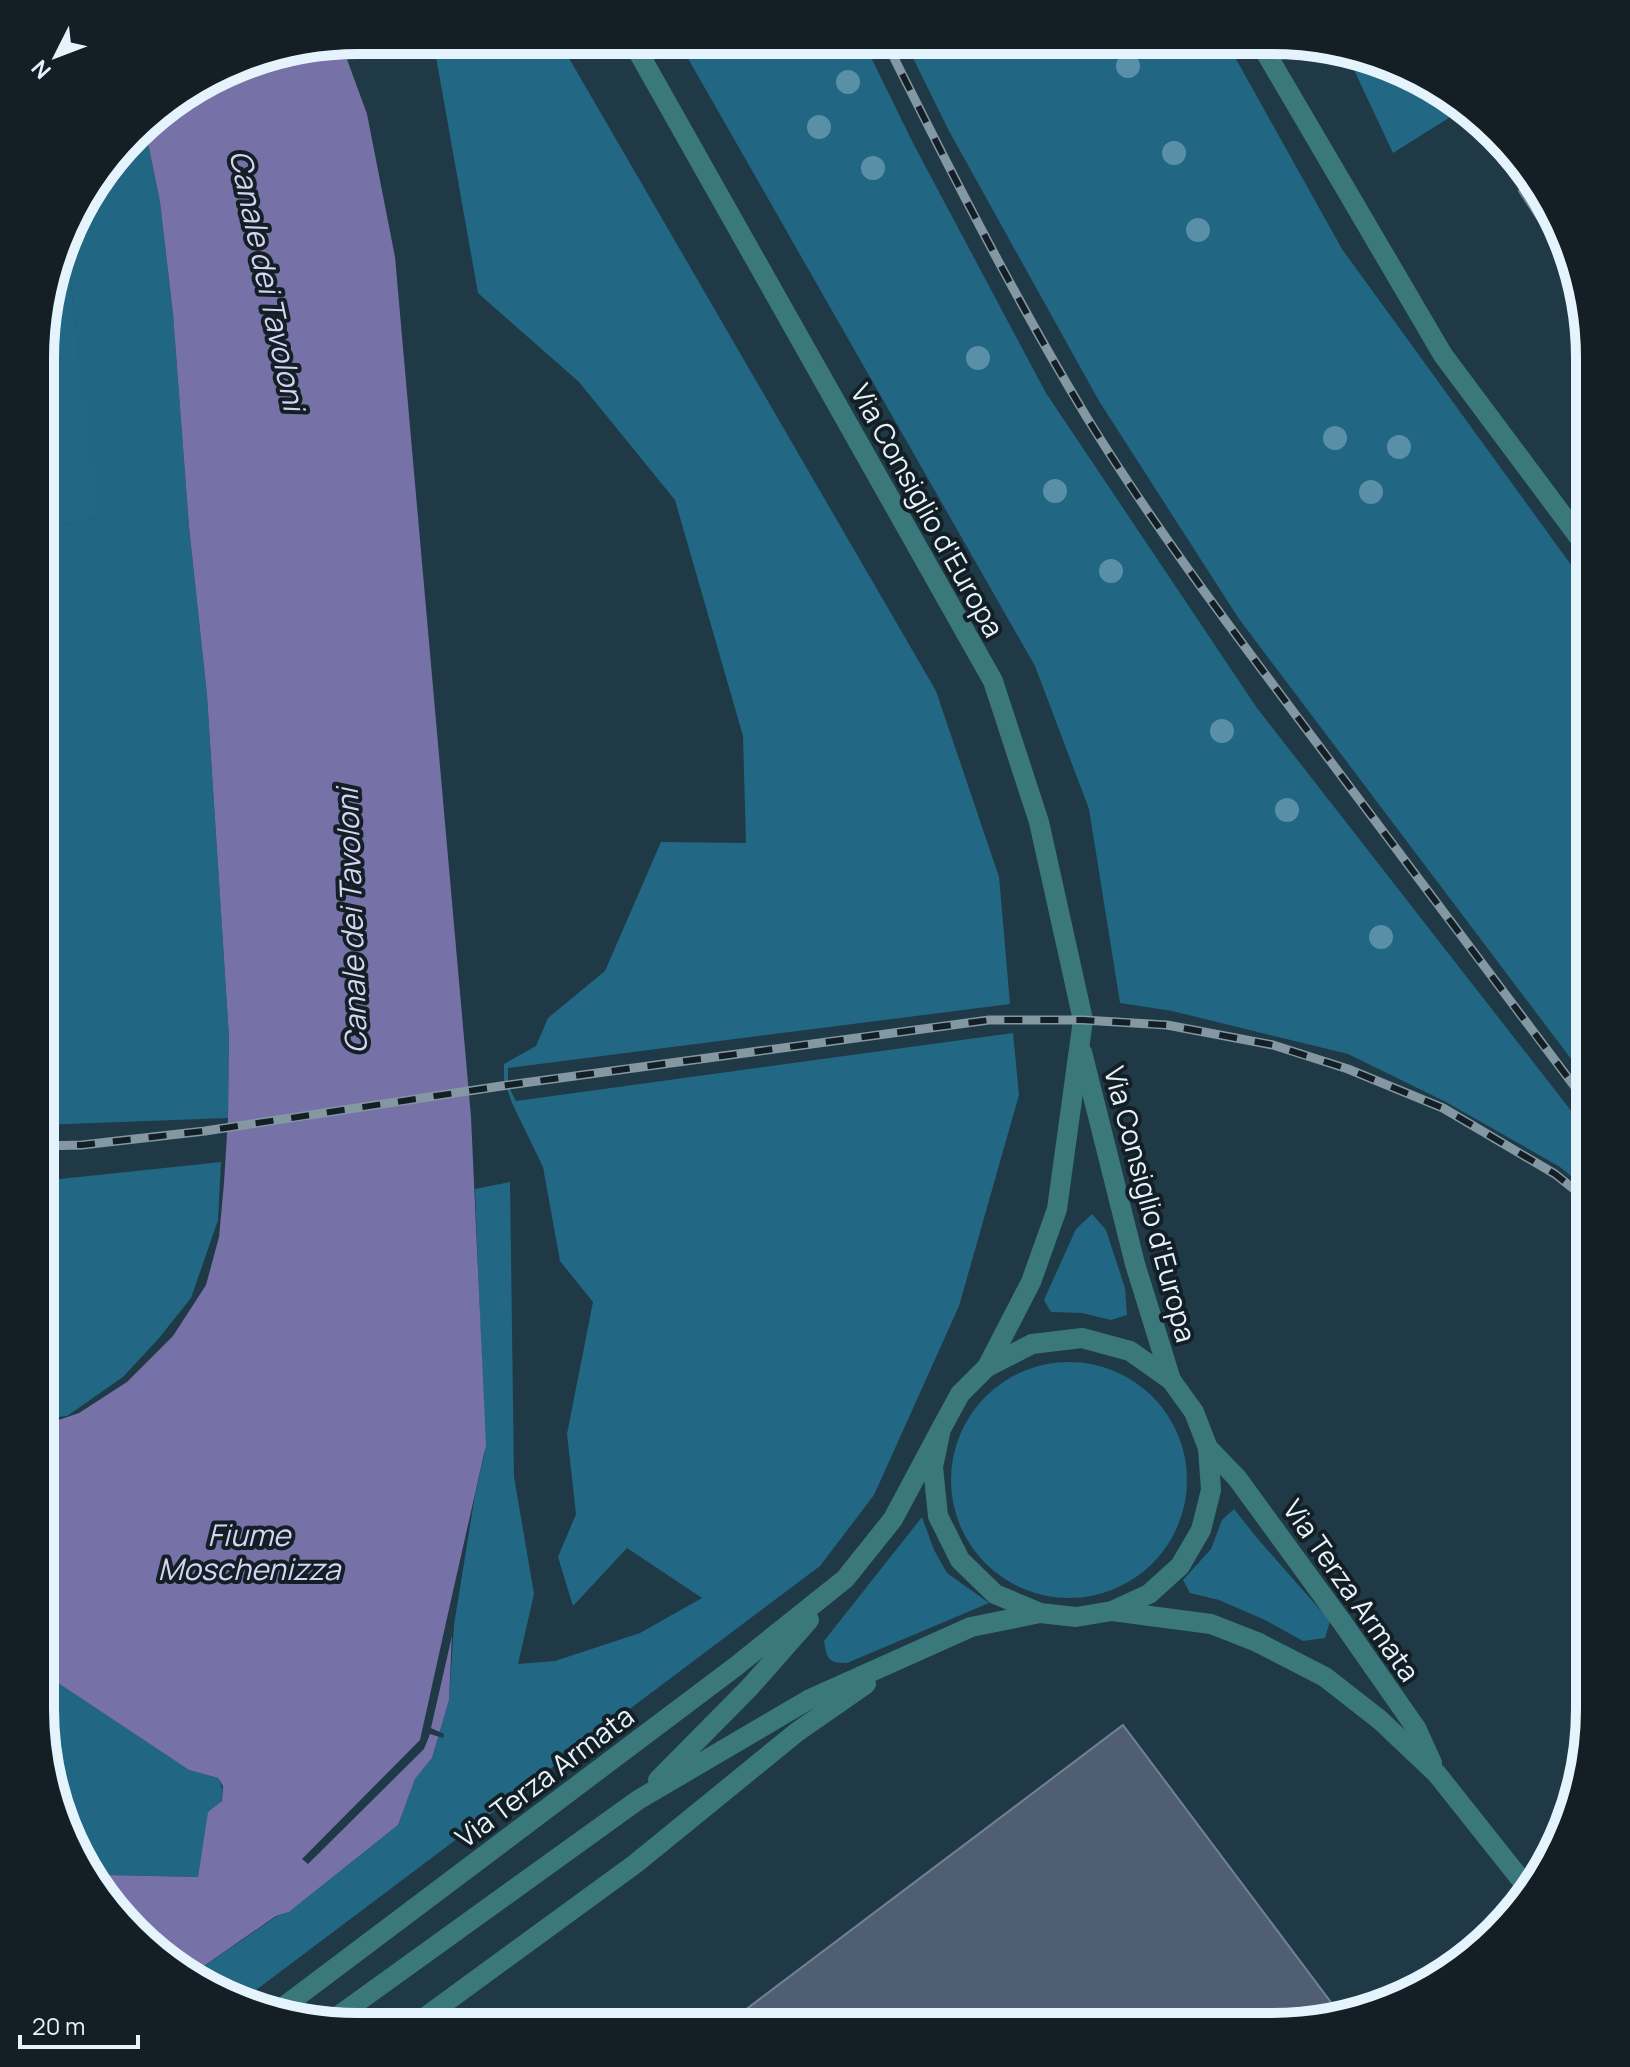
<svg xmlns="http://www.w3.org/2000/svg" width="1630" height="2067" viewBox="0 0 1630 2067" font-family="Manrope,sans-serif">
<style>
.green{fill:#216682}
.forest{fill:#226884}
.water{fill:#7671a6}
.pier{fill:#1f3a46}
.building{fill:#505e73;stroke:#728198;stroke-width:2}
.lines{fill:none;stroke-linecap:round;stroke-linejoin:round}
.minor{stroke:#3a787b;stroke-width:20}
.rail-casing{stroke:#8398a2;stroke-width:9}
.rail{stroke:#141f25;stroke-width:6;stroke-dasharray:18;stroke-linecap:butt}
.tree{fill:#5a8fa8}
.labels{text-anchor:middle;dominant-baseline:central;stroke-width:8;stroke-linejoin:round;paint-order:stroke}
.street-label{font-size:28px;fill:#e5f4fc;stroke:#141f25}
.water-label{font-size:30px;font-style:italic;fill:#d6d4f5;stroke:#141f25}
.rim{fill:none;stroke:#e5f4fc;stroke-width:10}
</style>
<rect width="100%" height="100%" fill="#1f3a46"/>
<g class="green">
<path d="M678 41H863L914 145 1046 393 1257 708 1590 1135V1192L1560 1167 1446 1102 1348 1054 1172 1011 1120 1003 1089 809 1035 666Z"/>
<path d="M905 42 1227 43 1342 249 1590 591V1084L1239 619 1099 401 949 131Z"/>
<path d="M143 126 148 143 160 202 173 314 189 527 207 695 229 1037 228 1118 41 1125 42 529 95 517 67 246 82 200Z"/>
<path d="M1092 1214 1106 1230 1125 1288 1127 1315 1111 1320 1082 1313 1051 1312 1044 1300 1076 1229Z"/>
<circle cx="1069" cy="1480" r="118"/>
<path d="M1234 1509 1257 1538 1330 1621 1325 1638 1303 1641 1265 1620 1219 1600 1190 1593 1183 1580 1211 1549 1222 1520Z"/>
<path d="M922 1517 934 1550 947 1573 989 1603 847 1663C827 1663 827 1658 824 1641Z"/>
<path d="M40 1671 189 1770 218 1778C231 1799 211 1824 204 1845 201 1855 200 1866 198 1877L106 1875 97 1882 82 1867 51 1791 40 1709Z"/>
</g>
<g class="forest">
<path d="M433 40 559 41 936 691 999 877 1010 1004 508 1068V1085L516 1101 1013 1033 1019 1095 959 1306 874 1495 820 1566 240 2002 188 1977 277 1916 289 1912 398 1825 415 1779 432 1758 449 1700 454 1625 475 1495 485 1451 475 1189 510 1182 514 1477 534 1594 518 1664 555 1661 640 1633 702 1598 627 1548 573 1606 558 1557 576 1514 567 1434 593 1302 560 1261 543 1167 512 1103 504 1080V1064L536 1046 548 1018 605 971 661 842 746 843 743 736 675 500 579 382 478 293Z"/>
<path d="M1347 55 1449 94 1463 109 1393 153Z"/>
<path d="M67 246 96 517 42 529 43 316Z"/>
<path d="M221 1162 218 1220 191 1298 159 1338 123 1377 67 1416 41 1419V1181Z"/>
</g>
<path class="water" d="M341 43 367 114 395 257 471 1117 486 1445 447 1618 452 1634 449 1700 432 1758 415 1779 398 1825 289 1912 276 1916 188 1977 182 1974 97 1882 106 1875 198 1877 208 1812 222 1801 223 1786 218 1778 189 1770 40 1671 41 1426 79 1413 127 1382 173 1336 206 1285 219 1237 224 1183 228 1118 229 1037 207 695 189 527 173 314 160 202 148 143 143 126 149 119 256 57Z"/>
<path class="pier" d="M447 1618 452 1619 454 1627 431 1728 444 1734 443 1738 430 1734 424 1749 308 1864 302 1859 420 1740Z"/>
<g class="building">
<path d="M1532 183 1548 200 1579 276 1581 286 1519 191Z"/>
<path d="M1123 1725 1336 2009 1328 2015 1292 2026H724Z"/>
</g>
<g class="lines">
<g class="minor">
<path d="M632 41 993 681 1039 822 1083 1020 1057 1209 1031 1282 987 1367"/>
<path d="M1260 43 1443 355 1590 552"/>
<path d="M1082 1052 1135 1264 1171 1380"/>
<path d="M1208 1448 1237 1478 1342 1622 1416 1728 1432 1763"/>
<path d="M1112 1611 1211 1624 1257 1642 1325 1677 1380 1720 1437 1774 1530 1891"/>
<path d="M658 1780 749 1688 809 1620"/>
<path d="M274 2014 735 1667 845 1579 893 1519 941 1429 960 1394 987 1367 1032 1344 1082 1338 1130 1351 1171 1380 1194 1412 1208 1448 1211 1490 1201 1530 1180 1566 1149 1594 1112 1611 1076 1617 1040 1613 995 1594 960 1560 938 1516 933 1467 941 1429"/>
<path d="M327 2024 638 1800 808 1700 971 1627 1040 1613"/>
<path d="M413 2026 635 1864 797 1732 866 1684"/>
</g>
<defs>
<g id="rail">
<path d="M886 42C949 168 1013 295 1086 416 1155 529 1236 635 1316 742 1407 863 1498 985 1590 1107"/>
<path d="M41 1146 82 1145 205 1131 508 1085 989 1020H1083L1167 1025 1273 1045 1348 1069 1443 1108 1555 1174 1590 1202"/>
</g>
</defs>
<use href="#rail" class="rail-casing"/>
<use href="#rail" class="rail"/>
</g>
<g class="tree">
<circle cx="1128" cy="66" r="12"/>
<circle cx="848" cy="82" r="12"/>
<circle cx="819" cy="127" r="12"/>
<circle cx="1174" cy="153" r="12"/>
<circle cx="873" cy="168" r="12"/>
<circle cx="1198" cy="230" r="12"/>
<circle cx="978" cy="358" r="12"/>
<circle cx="1335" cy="438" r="12"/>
<circle cx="1399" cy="447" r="12"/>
<circle cx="1055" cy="491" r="12"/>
<circle cx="1371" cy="492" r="12"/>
<circle cx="1111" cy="571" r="12"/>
<circle cx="1222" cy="731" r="12"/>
<circle cx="1287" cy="810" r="12"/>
<circle cx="1381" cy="937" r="12"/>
</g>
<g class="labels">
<g class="street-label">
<text transform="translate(928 510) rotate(61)">Via Consiglio d'Europa</text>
<text transform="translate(1151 1204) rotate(75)">Via Consiglio d'Europa</text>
<text transform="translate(1352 1590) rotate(55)">Via Terza Armata</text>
<text transform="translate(544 1776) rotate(-37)">Via Terza Armata</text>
</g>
<g class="water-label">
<text transform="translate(268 280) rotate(78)">Canale dei Tavoloni</text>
<text transform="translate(351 921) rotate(-92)">Canale dei Tavoloni</text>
<text x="249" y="1534">Fiume<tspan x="249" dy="34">Moschenizza</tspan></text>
</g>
</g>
<path d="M0 0H1630V2067H0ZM358 54H1272A304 304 0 0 1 1576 358V1709A304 304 0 0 1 1272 2013H358A304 304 0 0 1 54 1709V358A304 304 0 0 1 358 54Z" fill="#141f25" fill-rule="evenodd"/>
<path class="rim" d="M358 54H1272A304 304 0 0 1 1576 358V1709A304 304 0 0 1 1272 2013H358A304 304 0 0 1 54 1709V358A304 304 0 0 1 358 54Z"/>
<g transform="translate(56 56) rotate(228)" stroke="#141f25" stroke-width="6" paint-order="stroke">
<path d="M0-6L14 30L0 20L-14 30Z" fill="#e5f4fc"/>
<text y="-12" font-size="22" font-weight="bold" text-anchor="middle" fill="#e5f4fc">N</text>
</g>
<path d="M20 2035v12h118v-12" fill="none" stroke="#e5f4fc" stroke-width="4"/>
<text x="32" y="2035" font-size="24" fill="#e5f4fc" stroke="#141f25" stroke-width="6" paint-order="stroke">20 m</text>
</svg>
